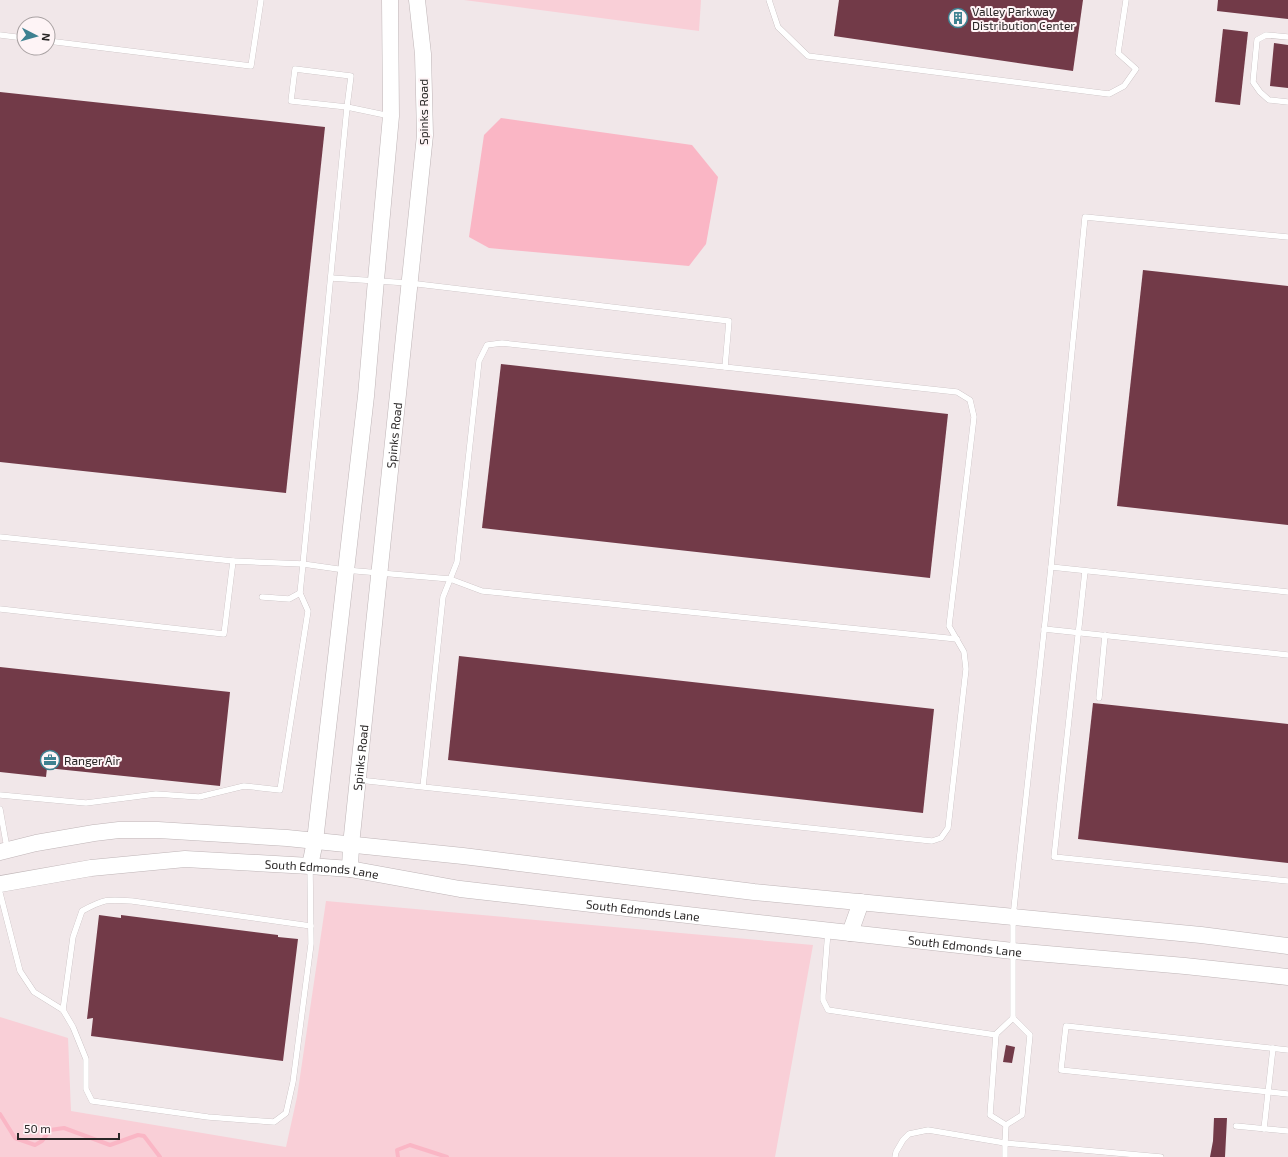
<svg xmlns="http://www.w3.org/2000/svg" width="1288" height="1157" viewBox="0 0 1288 1157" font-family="'Exo 2',sans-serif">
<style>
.green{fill:#f9cfd7}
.water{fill:#fab6c5}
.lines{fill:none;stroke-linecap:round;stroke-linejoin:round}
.stream{stroke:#fab6c5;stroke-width:4}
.building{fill:#723a48}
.lane-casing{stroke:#bfb5b7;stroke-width:6}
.secondary-casing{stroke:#bfb5b7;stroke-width:17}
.lane{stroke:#fff;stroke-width:5.5}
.secondary{stroke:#fff;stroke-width:16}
.labels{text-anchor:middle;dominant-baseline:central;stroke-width:4;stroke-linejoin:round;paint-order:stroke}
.poi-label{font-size:12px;fill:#292626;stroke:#fef4f6;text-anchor:start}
.street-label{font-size:12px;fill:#292626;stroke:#fef4f6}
</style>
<rect width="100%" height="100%" fill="#f1e7e9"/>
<g class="green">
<path d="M464 0H701L699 31Z"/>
<path d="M326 901 813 945 775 1157H0V1017L68 1038 71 1111 286 1147 297 1097Z"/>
</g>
<path class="water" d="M501 118 692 145 718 177 706 244 689 266 489 248 469 237 484 135Z"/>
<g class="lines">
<g class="stream">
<path d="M0 1114 15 1138 35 1145 42 1141 50 1130 64 1128 110 1145 138 1135 144 1136 160 1157"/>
<path d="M398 1157 397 1150 410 1145 447 1157"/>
</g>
</g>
<g class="building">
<path d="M839 0H1083L1073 71 834 36Z"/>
<path d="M1218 0H1288V19L1217 11Z"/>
<path d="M1223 29 1248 32 1240 105 1215 102Z"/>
<path d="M1274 43 1288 45V88L1270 86Z"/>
<path d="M0 92 325 127 286 493 0 462Z"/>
<path d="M1143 270 1288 286V525L1117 506Z"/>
<path d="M501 364 948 414 930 578 482 528Z"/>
<path d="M459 656 934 709 923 813 448 760Z"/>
<path d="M0 667 230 692 220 786 47 768 46 777 0 772Z"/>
<path d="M1093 703 1288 724V863L1078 839Z"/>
<path d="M99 915 121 918V915L278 935V937L298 939 283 1061 91 1036 93 1018 87 1019Z"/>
<path d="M1006 1045 1015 1047 1012 1063 1003 1062Z"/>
<path d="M1214 1118H1227L1225 1157H1210L1213 1141Z"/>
</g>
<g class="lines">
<defs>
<g id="lane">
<path d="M769 0 778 27 808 56 1109 94 1124 86 1136 69 1118 53 1126 0"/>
<path d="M0 35 24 38"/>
<path d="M1288 37 1266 35 1257 40 1253 82 1260 92 1269 100 1288 102"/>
<path d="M48 41 251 66 261 0"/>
<path d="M331 278 409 283 729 321 725 367"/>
<path d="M0 537 233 561"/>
<path d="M1051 567 1288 592"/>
<path d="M1085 571 1054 857 1288 881"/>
<path d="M262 597 289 599 300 593"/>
<path d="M0 609 224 634 233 561 303 564 347 107 351 76 295 69 291 101 347 107 390 116"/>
<path d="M1044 629 1288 655"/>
<path d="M1099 698 1105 635"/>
<path d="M359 780 423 787 932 841 941 838 948 828 966 669 964 652 949 626 974 417 970 400 957 392 502 343 487 345 479 361 457 562 443 597 423 787"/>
<path d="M0 795 86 803 156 794 199 797 244 786 280 790 308 611 300 593 303 564 345 570 450 579 482 591 957 639"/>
<path d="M0 809 7 848"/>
<path d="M0 893 20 971 34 992 63 1010 73 1027 86 1059V1089L92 1101 208 1117 274 1122 286 1113 293 1082 311 944 310 867"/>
<path d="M828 931 823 995V1000L828 1010 996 1035"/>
<path d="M63 1010 73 937 82 911C104 899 107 899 132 901L311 926"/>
<path d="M1013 1018V917L1051 567 1085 217 1288 237"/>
<path d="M1013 1018 1030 1035 1022 1115 1006 1125 990 1115 996 1034Z"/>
<path d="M1288 1050 1066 1026 1061 1070 1288 1094"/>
<path d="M1236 1126 1288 1131"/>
<path d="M1264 1129 1273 1048"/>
<path d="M895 1157 896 1152 903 1140 909 1134 928 1130 1005 1143 1006 1125"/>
<path d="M1005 1157V1143L1161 1157"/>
</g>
<g id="secondary">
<path d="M0 852 36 843 94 833 119 830H158L287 838 463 856 754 892 1201 935 1288 946"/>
<path d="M310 866 315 841 366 396 376 280 391 116 390 0"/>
<path id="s1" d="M350 869 351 845 425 135 423 54 417 0"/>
<path id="s2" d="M0 884 91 868 185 859 310 866 350 869 460 889 705 917 1013 951 1185 966 1288 977"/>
<path d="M850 933 861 902"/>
</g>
</defs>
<use href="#lane" class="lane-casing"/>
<use href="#secondary" class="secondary-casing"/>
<use href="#lane" class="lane"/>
<use href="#secondary" class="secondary"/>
</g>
<defs>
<symbol id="building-ring" viewBox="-11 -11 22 22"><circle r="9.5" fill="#fef4f6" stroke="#3e8191" stroke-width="1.5"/><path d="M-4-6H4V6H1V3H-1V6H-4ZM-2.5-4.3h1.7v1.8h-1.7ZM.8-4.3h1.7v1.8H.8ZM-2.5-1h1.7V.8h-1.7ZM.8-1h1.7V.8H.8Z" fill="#3e8191"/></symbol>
<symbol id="office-ring" viewBox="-11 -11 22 22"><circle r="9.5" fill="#fef4f6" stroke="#3e8191" stroke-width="1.5"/><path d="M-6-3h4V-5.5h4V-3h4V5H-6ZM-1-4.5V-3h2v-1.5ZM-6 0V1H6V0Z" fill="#3e8191"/></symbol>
</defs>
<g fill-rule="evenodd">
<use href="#building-ring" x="947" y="7" width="22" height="22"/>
<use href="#office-ring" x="39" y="749" width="22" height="22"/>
</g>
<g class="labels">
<g class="poi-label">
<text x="972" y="11">Valley Parkway<tspan x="972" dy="14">Distribution Center</tspan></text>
<text x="64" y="760">Ranger Air</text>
</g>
<g class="street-label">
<text transform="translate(423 112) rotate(-90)">Spinks Road</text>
<text stroke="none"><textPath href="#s1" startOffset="436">Spinks Road</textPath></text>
<text stroke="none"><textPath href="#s1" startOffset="112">Spinks Road</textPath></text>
<text stroke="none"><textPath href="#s2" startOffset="324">South Edmonds Lane</textPath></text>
<text stroke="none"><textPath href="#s2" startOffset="648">South Edmonds Lane</textPath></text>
<text stroke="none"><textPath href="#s2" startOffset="972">South Edmonds Lane</textPath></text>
</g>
</g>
<g transform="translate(36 36) rotate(96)"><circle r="19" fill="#fef4f6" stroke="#a9a2a3"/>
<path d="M0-3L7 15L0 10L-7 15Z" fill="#3e8191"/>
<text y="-6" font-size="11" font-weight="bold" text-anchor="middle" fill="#292626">N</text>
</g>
<path d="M18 1133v6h101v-6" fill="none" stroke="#292626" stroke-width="2"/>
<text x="24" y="1133" font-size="12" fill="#292626" stroke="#fef4f6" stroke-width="3" paint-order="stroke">50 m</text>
</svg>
